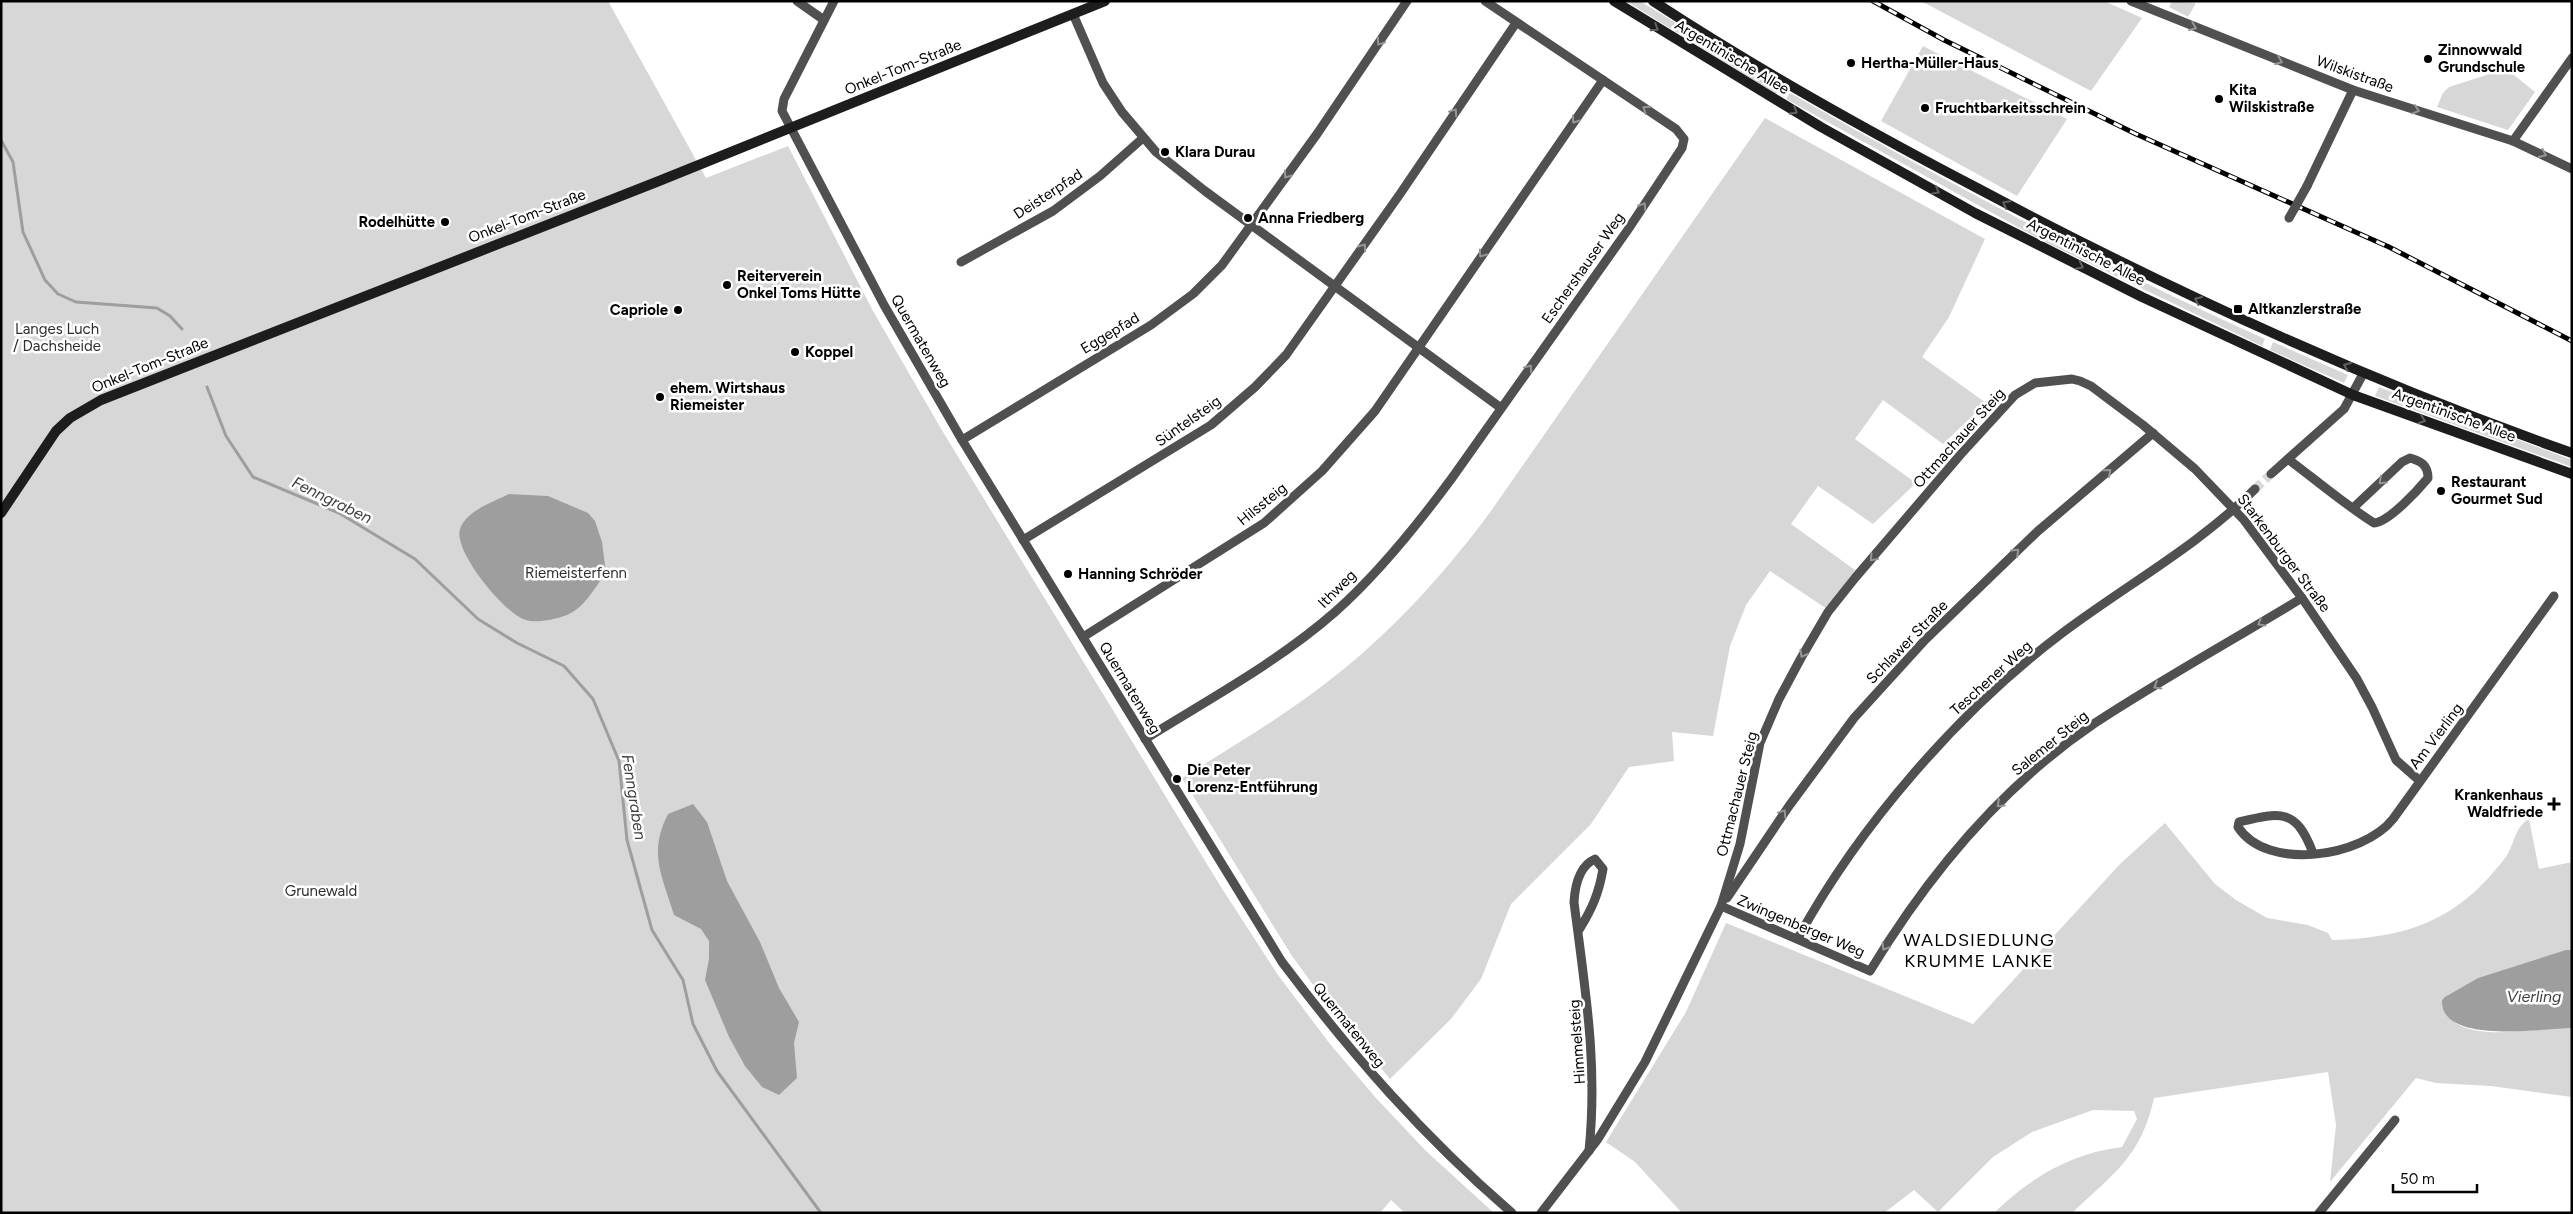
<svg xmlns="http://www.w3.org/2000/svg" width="2573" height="1214" viewBox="0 0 2573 1214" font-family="Figtree,sans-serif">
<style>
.green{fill:#d7d7d7}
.water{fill:#9e9e9e}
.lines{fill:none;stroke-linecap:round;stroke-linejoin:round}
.stream{stroke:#9e9e9e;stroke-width:3}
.street-tunnel{stroke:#d9d9d9;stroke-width:9;stroke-dasharray:9 4.5;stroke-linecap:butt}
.street{stroke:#505050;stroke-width:9}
.secondary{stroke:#1d1d1d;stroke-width:10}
.rail-casing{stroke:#000;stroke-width:5}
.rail{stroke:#fff;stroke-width:3;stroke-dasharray:9;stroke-linecap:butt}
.street-bridge{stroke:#505050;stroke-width:9}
.oneway{stroke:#969696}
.oneway2{stroke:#616161}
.poi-dot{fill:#000;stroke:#fff;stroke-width:2}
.labels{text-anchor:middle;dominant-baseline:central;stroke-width:5;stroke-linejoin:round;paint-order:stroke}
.poi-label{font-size:15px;font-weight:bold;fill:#000;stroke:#fff;text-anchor:start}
.street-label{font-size:15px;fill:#000;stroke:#fff}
.park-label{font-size:15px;fill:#2e2e2e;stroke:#fff}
.water-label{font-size:16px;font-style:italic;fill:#3f3f3f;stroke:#fff}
.quarter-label{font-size:18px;letter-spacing:1px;fill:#000;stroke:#fff}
</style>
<rect width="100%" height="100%" fill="#fff"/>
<g class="green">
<path d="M1 1H608L706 178 788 146 873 311 940 427 1221 887 1278 975 1330 1044 1376 1098 1426 1151 1494 1213H1405L1391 1200 1380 1213H1Z"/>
<path d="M1626 1H1640L1780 87 1776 94Z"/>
<path d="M1921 1H2104L2142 18 2091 91Z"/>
<path d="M2172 1 2195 3V5L2188 17 2169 7Z"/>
<path d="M1923 46 2067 119 2017 196 1881 121Z"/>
<path d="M2499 71 2514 75 2535 92 2508 130 2437 107 2443 93 2449 87Z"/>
<path d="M1790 93C1945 181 2102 266 2265 339L2262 346 2043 241 1786 99Z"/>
<path d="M1765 118 1985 239 1949 317 1922 357 1986 403 1943 444 1883 400 1855 439 1916 483 1873 524 1818 486 1791 524 1855 570 1827 609 1770 571 1746 605 1730 646 1713 736 1672 732 1674 761 1629 767 1591 824 1511 904 1481 979 1451 1019 1390 1079 1319 993 1292 956 1182 778C1225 751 1269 725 1310 695 1381 644 1440 580 1491 511Z"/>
<path d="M2273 342 2348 375 2344 383 2270 350Z"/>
<path d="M2379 387 2572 460V467L2375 396Z"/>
<path d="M2529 819 2539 869 2572 862V950L2478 978 2442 1000C2445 1006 2447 1016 2453 1021 2479 1042 2540 1027 2572 1028V1097L2491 1086 2436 1083 2416 1078 2330 1182 2336 1125 2328 1072 2154 1098C2141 1157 2114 1173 2072 1213H1994C2030 1178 2071 1153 2122 1147L2137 1119 2134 1111 2093 1110 2032 1132 1993 1157 1938 1212 1914 1190 1884 1213H1682L1635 1162 1606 1142 1686 1012 1726 923 1973 1024 2120 864 2165 823 2215 884 2236 900 2267 918 2308 925 2328 933 2332 940C2408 938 2458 920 2505 858 2515 845 2514 827 2529 819Z"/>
</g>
<g class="water">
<path d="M509 494 548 496 588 513 595 521 602 542 606 573C594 588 584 610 564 616 553 620 533 624 523 619 503 611 453 551 460 529 466 511 493 502 509 494Z"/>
<path d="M693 804 707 822 727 881 760 942 779 988 799 1022 794 1043 797 1078 779 1095 762 1087 745 1066 729 1037 705 980 709 959V941L701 929 674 915C662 876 648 853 668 814Z"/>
<path d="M2566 950H2572V1028C2545 1028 2440 1046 2442 1000L2445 997 2478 978Z"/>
</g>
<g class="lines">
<g class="stream">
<path d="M1 140 13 162 23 232 45 280 58 294 76 302 157 308 170 316 182 329"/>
<path d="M207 387 226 436 253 477 339 513 415 559 478 619 517 643 564 666 593 699 619 761 627 840 652 930 683 980 693 1024 717 1071 821 1213"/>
</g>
<path class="street-tunnel" d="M2255 489 2271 474"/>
<g class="street">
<path d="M797 1 824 20"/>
<path d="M834 1 784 99 782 111 884 305 962 440 1282 962C1353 1056 1423 1136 1512 1213"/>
<path d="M2131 1 2353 90 2513 141 2572 169"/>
<path d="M1073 14 1103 83 1122 112 1156 152 1205 191 1501 408"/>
<path d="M2513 141 2572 58"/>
<path d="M2307 186 2353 90"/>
<path d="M961 262 1053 211 1100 176 1143 138"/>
<path d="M962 440 1151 325 1193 294 1222 265 1317 134 1407 1"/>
<path d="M2288 459C2316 480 2344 504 2374 523 2389 522 2418 490 2428 478 2428 465 2421 461 2410 458L2402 462 2353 508"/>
<path d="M2271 474 2344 409 2363 374"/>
<path d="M1023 540 1211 425 1255 387 1286 355 1400 194 1516 23"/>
<path d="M1083 637 1264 523 1322 471 1375 411 1603 80"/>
<path d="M1145 739C1209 699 1278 662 1335 612 1378 574 1418 524 1452 478L1627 231 1682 148 1684 139 1676 129 1485 1"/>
<path d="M2313 853C2296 808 2281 812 2239 822L2238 827C2267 872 2363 857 2393 819L2554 596"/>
<path d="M1727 898 1789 806 1854 718 1925 640 2038 531 2153 433"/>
<path d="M1721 906 1870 971C1928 875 2002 786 2095 723 2162 679 2233 640 2302 598"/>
<path d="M1579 930C1592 909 1599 893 1603 869L1595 859C1579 866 1575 886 1574 902 1585 990 1598 1062 1589 1151"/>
<path d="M1798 938C1859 826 1959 711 2061 634 2126 585 2198 546 2255 489"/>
<path d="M1541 1213 1598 1139 1645 1062 1721 906 1740 844 1760 743 1779 699 1801 658 1828 612 1855 578 1961 454 2015 395 2035 383 2072 379 2080 381 2091 386 2143 425 2195 469 2244 520 2302 598 2357 679 2372 707 2396 760 2420 781"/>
<path d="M2319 1213 2395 1120"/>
</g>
<g class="secondary">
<path d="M1614 1 1821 127 1975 213 2142 297 2353 395 2572 474"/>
<path d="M1653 1C1758 70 1868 131 1979 189 2171 291 2367 381 2572 453"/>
<path d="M1 513 56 431 70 418 101 400 659 181 1105 1"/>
</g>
<defs>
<path id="rail" d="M1873 1 1944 40 2136 134 2389 247 2572 341"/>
</defs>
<use href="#rail" class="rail-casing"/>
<use href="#rail" class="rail"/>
<path class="street-bridge" d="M2289 218 2307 186"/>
</g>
<defs><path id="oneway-chevron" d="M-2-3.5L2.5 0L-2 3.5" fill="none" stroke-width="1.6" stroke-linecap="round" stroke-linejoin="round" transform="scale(1.25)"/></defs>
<g class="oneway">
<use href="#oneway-chevron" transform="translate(2193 27) rotate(22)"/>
<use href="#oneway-chevron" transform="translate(1380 42) rotate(124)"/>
<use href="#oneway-chevron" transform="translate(2279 61) rotate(22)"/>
<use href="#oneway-chevron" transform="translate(1646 109) rotate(-146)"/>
<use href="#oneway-chevron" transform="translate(2416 110) rotate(18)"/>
<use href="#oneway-chevron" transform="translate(1454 112) rotate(-56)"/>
<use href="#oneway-chevron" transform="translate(1575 120) rotate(125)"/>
<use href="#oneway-chevron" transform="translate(2543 154) rotate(25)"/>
<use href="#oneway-chevron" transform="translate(1287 175) rotate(126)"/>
<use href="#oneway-chevron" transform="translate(1643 206) rotate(-57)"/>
<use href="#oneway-chevron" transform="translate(1363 247) rotate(-54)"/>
<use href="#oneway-chevron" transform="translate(1482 254) rotate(125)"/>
<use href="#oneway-chevron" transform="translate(1529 368) rotate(-55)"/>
<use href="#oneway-chevron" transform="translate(2108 472) rotate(-41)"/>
<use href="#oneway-chevron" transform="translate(2382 481) rotate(137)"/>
<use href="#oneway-chevron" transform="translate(2016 552) rotate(-43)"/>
<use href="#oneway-chevron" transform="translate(1873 558) rotate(132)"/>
<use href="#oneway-chevron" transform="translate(2261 623) rotate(149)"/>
<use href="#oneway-chevron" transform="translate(1803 654) rotate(120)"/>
<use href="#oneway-chevron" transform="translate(2157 686) rotate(149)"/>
<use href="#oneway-chevron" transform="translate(2000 804) rotate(137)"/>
<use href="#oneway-chevron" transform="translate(1783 813) rotate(-56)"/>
<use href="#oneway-chevron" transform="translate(1885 947) rotate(121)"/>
</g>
<g class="oneway2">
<use href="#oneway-chevron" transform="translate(1655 28) rotate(33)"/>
<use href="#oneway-chevron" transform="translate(1794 111) rotate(32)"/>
<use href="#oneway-chevron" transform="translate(1936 191) rotate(29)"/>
<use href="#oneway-chevron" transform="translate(2006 204) rotate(-152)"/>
<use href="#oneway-chevron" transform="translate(2080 266) rotate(27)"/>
<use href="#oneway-chevron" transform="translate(2198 300) rotate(-155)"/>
<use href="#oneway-chevron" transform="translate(2347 366) rotate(-156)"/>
<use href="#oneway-chevron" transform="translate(2422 420) rotate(20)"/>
</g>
<g class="poi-dot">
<circle cx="2428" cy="59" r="5"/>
<circle cx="1851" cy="63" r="5"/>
<circle cx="2219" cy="99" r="5"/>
<circle cx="1925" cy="108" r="5"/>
<circle cx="1165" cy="152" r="5"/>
<circle cx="1248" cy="218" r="5"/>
<circle cx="445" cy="222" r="5"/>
<circle cx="727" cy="285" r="5"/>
<rect x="2233" y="304" width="10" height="10" rx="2.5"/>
<circle cx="678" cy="310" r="5"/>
<circle cx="795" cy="352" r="5"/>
<circle cx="660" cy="397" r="5"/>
<circle cx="2441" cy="491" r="5"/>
<circle cx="1068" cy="574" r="5"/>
<circle cx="1177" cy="779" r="5"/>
<path d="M2551.5 796.5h5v5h5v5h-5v5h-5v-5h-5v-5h5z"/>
</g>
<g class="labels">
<g class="poi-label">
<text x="2438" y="50">Zinnowwald<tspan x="2438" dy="17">Grundschule</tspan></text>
<text x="1861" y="63">Hertha-Müller-Haus</text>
<text x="2229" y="90">Kita<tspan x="2229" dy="17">Wilskistraße</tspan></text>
<text x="1935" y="108">Fruchtbarkeitsschrein</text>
<text x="1175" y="152">Klara Durau</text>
<text x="1258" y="218">Anna Friedberg</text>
<text x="435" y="222" text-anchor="end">Rodelhütte</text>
<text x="737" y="276">Reiterverein<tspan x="737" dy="17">Onkel Toms Hütte</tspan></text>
<text x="2248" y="309">Altkanzlerstraße</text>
<text x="668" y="310" text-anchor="end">Capriole</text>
<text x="805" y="352">Koppel</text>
<text x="670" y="388">ehem. Wirtshaus<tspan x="670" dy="17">Riemeister</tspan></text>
<text x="2451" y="482">Restaurant<tspan x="2451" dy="17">Gourmet Sud</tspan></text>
<text x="1078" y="574">Hanning Schröder</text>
<text x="1187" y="770">Die Peter<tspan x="1187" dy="17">Lorenz-Entführung</tspan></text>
<text x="2543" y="795" text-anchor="end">Krankenhaus<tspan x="2543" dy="17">Waldfriede</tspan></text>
</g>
<g class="street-label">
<text transform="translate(1732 57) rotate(31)">Argentinische Allee</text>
<text transform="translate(903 67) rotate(-22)">Onkel-Tom-Straße</text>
<text transform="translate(2355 74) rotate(20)">Wilskistraße</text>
<text transform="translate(1048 194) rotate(-33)">Deisterpfad</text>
<text transform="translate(527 216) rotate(-21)">Onkel-Tom-Straße</text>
<text transform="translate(2086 252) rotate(27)">Argentinische Allee</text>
<text transform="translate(1583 268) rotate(-55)">Eschershauser Weg</text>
<text transform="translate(1110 333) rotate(-31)">Eggepfad</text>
<text transform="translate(921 341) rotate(60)">Quermatenweg</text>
<text transform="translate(150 365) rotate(-22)">Onkel-Tom-Straße</text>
<text transform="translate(2454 415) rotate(20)">Argentinische Allee</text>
<text transform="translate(1188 421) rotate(-35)">Süntelsteig</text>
<text transform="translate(1959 438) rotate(-48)">Ottmachauer Steig</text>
<text transform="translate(1262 504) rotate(-39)">Hilssteig</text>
<text transform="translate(2284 553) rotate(53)">Starkenburger Straße</text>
<text transform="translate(1337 589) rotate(-45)">Ithweg</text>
<text transform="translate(1907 642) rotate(-46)">Schlawer Straße</text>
<text transform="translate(1991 678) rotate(-42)">Teschener Weg</text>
<text transform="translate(1130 688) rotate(59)">Quermatenweg</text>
<text transform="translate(2436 736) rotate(-53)">Am Vierling</text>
<text transform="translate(2050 743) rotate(-39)">Salemer Steig</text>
<text transform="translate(1737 794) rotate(-76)">Ottmachauer Steig</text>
<text transform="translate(1801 926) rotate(23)">Zwingenberger Weg</text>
<text transform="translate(1349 1025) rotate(51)">Quermatenweg</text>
<text transform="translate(1577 1042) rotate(-94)">Himmelsteig</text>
</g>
<g class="park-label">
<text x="57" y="329">Langes Luch<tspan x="57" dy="17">/ Dachsheide</tspan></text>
<text x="576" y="573">Riemeisterfenn</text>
<text x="321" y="891">Grunewald</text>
</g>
<g class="water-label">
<text transform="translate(332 500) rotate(26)">Fenngraben</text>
<text transform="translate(634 797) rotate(81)">Fenngraben</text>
<text x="2534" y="996">Vierling</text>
</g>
<g class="quarter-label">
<text x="1979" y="940">WALDSIEDLUNG<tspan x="1979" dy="21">KRUMME LANKE</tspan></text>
</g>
</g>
<rect width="2573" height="1214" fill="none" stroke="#000000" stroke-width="5"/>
<path d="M2393 1184v8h84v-8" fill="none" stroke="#000000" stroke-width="2.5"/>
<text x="2400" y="1184" font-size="15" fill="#000000" stroke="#ffffff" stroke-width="4" paint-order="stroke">50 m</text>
</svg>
